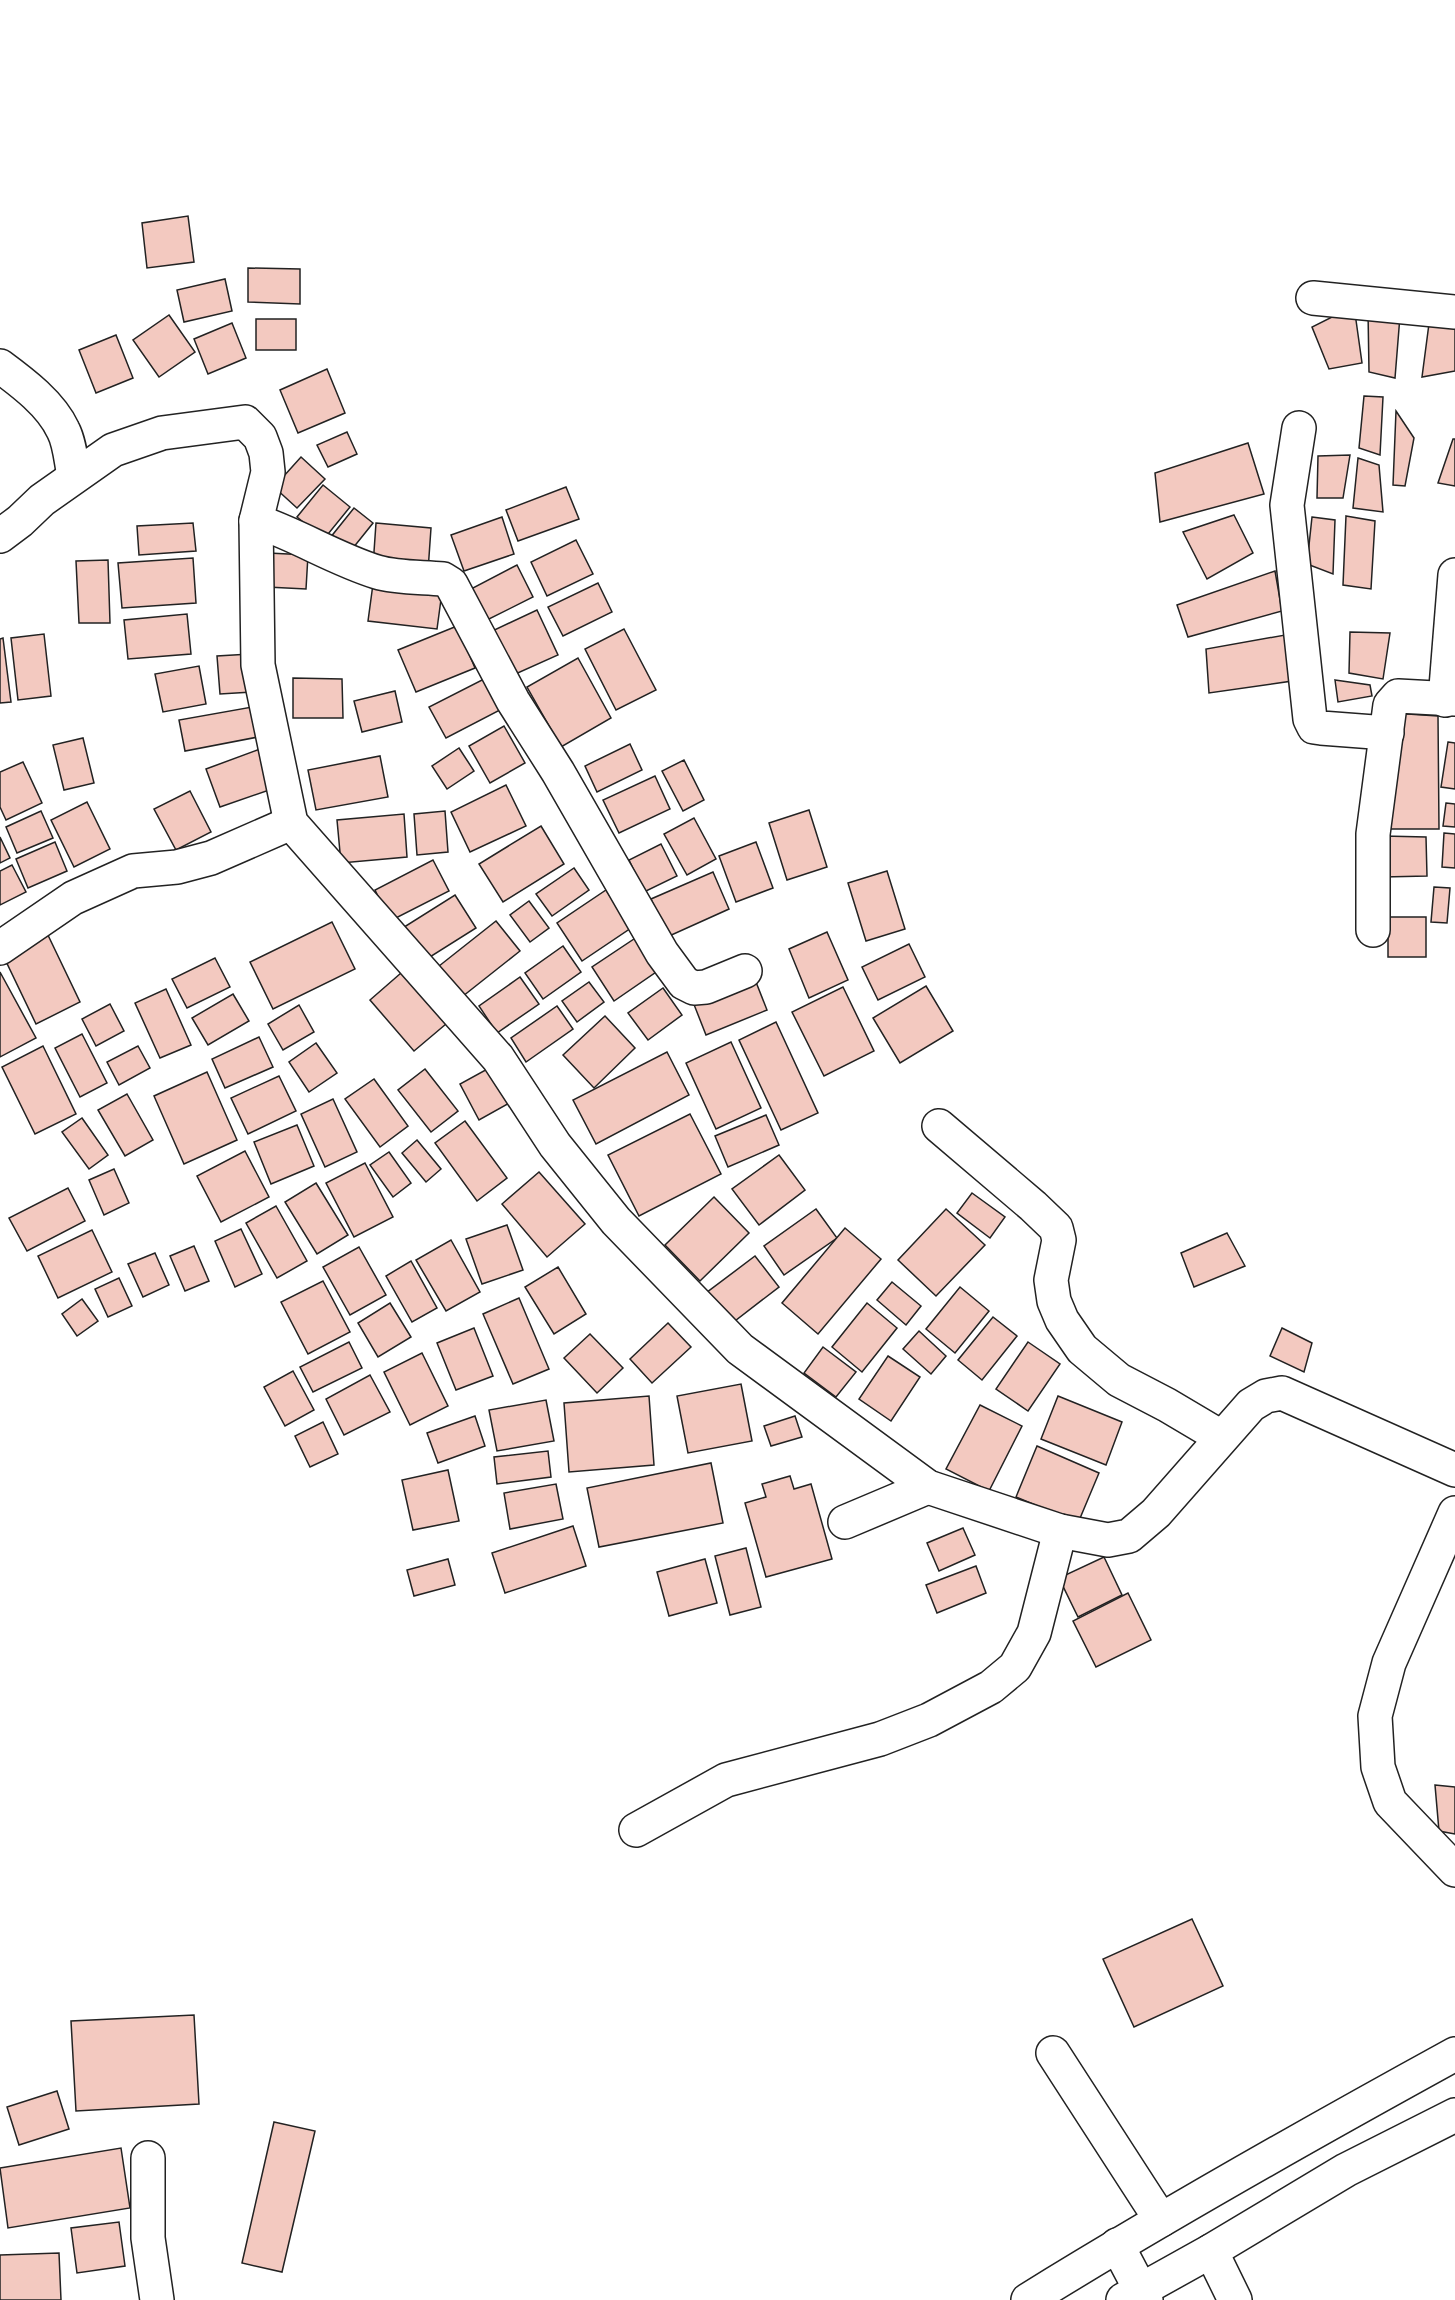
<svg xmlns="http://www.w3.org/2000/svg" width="1455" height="2300" viewBox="0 0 1455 2300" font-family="Montserrat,sans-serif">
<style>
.building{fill:#f3c9c0;stroke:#222;stroke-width:1.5}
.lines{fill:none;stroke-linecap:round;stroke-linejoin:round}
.minor-casing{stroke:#222;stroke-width:36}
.major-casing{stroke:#222;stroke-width:36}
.minor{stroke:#fff;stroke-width:33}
.major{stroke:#fff;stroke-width:33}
</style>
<rect width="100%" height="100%" fill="#fff"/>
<g class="building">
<path d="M188 216 194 262 147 268 142 223Z"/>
<path d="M248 268 300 269V304L248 302Z"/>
<path d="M225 279 232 311 184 322 177 290Z"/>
<path d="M1354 306 1362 363 1329 369 1312 327Z"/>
<path d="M1368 311 1400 316 1395 378 1369 372Z"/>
<path d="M169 315 195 352 159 377 133 340Z"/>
<path d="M1430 316 1455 318V371L1422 377Z"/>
<rect x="256" y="319" width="40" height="31"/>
<path d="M232 323 246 358 208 374 194 339Z"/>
<path d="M116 335 133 378 96 393 79 350Z"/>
<path d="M327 369 345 413 298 433 280 390Z"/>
<path d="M1364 396 1383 397 1380 455 1359 448Z"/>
<path d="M1396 411 1414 438 1405 486 1393 485Z"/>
<path d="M347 432 357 454 328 467 317 445Z"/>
<path d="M1453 439H1455V486L1438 483Z"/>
<path d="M1248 443 1264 494 1160 522 1155 473Z"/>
<path d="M1350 455 1343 498H1317L1318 456Z"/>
<path d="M301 457 325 479 297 508 274 487Z"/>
<path d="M1358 458 1379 465 1383 512 1353 508Z"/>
<path d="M323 485 350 507 324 539 297 517Z"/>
<path d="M566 487 579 519 518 541 506 510Z"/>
<path d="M354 508 373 523 349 553 330 538Z"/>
<path d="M1234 515 1253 553 1207 579 1183 532Z"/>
<path d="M1346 516 1375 521 1371 589 1343 585Z"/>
<path d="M502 517 514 554 464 571 451 535Z"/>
<path d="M1312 517 1335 520 1333 574 1307 564Z"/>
<path d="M193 523 196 551 139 555 137 526Z"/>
<path d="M376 523 431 528 428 571 373 566Z"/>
<path d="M576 540 593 574 547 596 531 562Z"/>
<path d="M268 553 308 555 306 589 267 587Z"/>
<path d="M193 558 196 603 122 608 118 563Z"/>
<path d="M108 560 110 623H79L76 561Z"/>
<path d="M517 565 533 597 485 621 469 590Z"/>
<path d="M1275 571 1282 611 1188 637 1177 605Z"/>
<path d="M598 583 612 612 563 636 548 607Z"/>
<path d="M373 584 442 592 437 629 368 621Z"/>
<path d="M537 610 558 655 511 676 490 632Z"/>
<path d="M187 614 191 654 128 659 124 620Z"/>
<path d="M457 626 475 668 416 692 398 650Z"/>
<path d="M624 629 656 690 616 710 585 649Z"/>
<path d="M1350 632 1390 633 1383 679 1349 673Z"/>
<path d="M44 634 51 696 18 700 11 638Z"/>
<path d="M1285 635 1292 681 1209 693 1206 649Z"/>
<path d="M3 638 11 702 0 703V639Z"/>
<path d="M250 654 252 692 220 694 217 656Z"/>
<path d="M578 658 611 718 561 747 527 687Z"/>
<path d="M199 666 206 704 163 712 155 674Z"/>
<path d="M293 678 342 679 343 718H293Z"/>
<path d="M484 679 500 710 446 738 429 707Z"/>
<path d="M1335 680 1370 685 1372 696 1338 702Z"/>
<path d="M395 691 402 722 362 732 354 701Z"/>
<path d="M252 707 258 737 185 751 179 720Z"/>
<path d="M1392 713 1438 716 1439 829H1384Z"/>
<path d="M504 726 525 763 490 783 469 746Z"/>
<path d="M83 738 94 783 64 790 53 745Z"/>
<path d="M1448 742 1455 743V789L1441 787Z"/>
<path d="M630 744 642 770 597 792 585 766Z"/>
<path d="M459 748 474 771 447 789 432 766Z"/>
<path d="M260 749 275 788 220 807 206 769Z"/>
<path d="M380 756 388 797 316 810 308 770Z"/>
<path d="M684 760 704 800 683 811 662 771Z"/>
<path d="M23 762 42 803 6 820 0 807V772Z"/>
<path d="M655 776 670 809 619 833 603 800Z"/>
<path d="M506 785 526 826 470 852 451 812Z"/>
<path d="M190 791 211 832 176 850 154 809Z"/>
<path d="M87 802 110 849 74 867 51 820Z"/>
<path d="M1446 803 1455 804V827L1443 826Z"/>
<path d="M809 810 827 867 787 880 769 823Z"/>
<path d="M41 811 53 838 17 853 6 827Z"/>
<path d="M445 811 448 852 417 855 414 814Z"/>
<path d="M404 814 407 857 341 863 337 820Z"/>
<path d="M694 818 716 859 687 875 664 834Z"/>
<path d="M541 826 564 864 503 902 479 864Z"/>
<path d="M1444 833 1455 834V868L1442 867Z"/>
<path d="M1383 836 1426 837 1427 876 1383 877Z"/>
<path d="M0 837 10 858 0 863Z"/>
<path d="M55 842 67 871 28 888 16 859Z"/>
<path d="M756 842 773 888 736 902 719 856Z"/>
<path d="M661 844 677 876 644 892 629 860Z"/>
<path d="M433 860 449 891 390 921 375 890Z"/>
<path d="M12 865 26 892 0 905V871Z"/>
<path d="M574 868 589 890 552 916 536 894Z"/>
<path d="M887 871 905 929 866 941 848 883Z"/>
<path d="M713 872 729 909 667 937 651 899Z"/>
<path d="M1434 887 1450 888 1447 923 1431 922Z"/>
<path d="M606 890 631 928 582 961 557 923Z"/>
<path d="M455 895 476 928 422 962 401 929Z"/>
<path d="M529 901 549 928 530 942 510 915Z"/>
<rect x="1388" y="917" width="38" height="40"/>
<path d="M496 921 520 951 458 1000 434 970Z"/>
<path d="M332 922 355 969 273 1009 250 962Z"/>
<path d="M46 931 80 1002 36 1024 2 953Z"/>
<path d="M827 932 848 980 809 998 789 949Z"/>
<path d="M637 937 659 970 614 1001 592 967Z"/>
<path d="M909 944 925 977 878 1000 862 967Z"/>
<path d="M563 946 581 972 543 999 525 973Z"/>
<path d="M215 958 230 987 187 1008 172 979Z"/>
<path d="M0 972 36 1038 0 1057Z"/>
<path d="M401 973 446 1024 414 1051 370 1000Z"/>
<path d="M520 977 539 1004 497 1033 479 1006Z"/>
<path d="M754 977 767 1010 706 1035 693 1002Z"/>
<path d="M589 982 604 1002 577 1022 562 1001Z"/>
<path d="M926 986 953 1031 900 1063 873 1018Z"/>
<path d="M843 987 874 1051 824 1076 792 1012Z"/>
<path d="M663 988 682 1015 648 1040 628 1013Z"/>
<path d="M166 989 191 1045 160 1058 135 1003Z"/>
<path d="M233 994 249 1021 208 1045 192 1018Z"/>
<path d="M110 1004 124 1031 96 1046 82 1019Z"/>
<path d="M299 1005 314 1032 283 1050 268 1024Z"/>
<path d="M557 1006 573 1029 526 1062 511 1038Z"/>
<path d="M605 1016 635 1048 594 1088 563 1055Z"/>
<path d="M776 1022 818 1113 781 1130 739 1040Z"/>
<path d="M82 1034 107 1083 80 1097 55 1048Z"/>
<path d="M259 1037 273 1067 225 1088 212 1059Z"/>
<path d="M731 1042 761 1108 716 1129 686 1063Z"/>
<path d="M316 1043 337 1073 309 1092 289 1062Z"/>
<path d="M43 1046 76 1114 35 1134 2 1067Z"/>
<path d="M138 1046 150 1068 119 1085 107 1062Z"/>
<path d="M667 1052 689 1095 596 1144 573 1100Z"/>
<path d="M491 1067 511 1102 479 1120 460 1084Z"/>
<path d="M425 1069 458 1111 431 1132 398 1090Z"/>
<path d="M207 1072 237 1140 184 1164 154 1096Z"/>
<path d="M279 1076 296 1111 248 1134 231 1098Z"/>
<path d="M374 1079 408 1126 380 1147 345 1099Z"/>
<path d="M127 1094 153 1140 125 1156 98 1110Z"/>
<path d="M333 1099 357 1152 325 1167 301 1114Z"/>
<path d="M690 1114 721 1174 639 1216 608 1155Z"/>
<path d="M766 1115 779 1145 728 1167 715 1136Z"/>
<path d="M82 1118 108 1155 89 1169 62 1132Z"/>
<path d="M465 1121 507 1178 477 1201 435 1143Z"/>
<path d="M297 1125 314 1166 271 1184 254 1142Z"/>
<path d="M417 1140 441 1169 426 1182 402 1153Z"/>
<path d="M245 1151 269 1197 221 1222 197 1176Z"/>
<path d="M389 1152 411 1183 393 1197 370 1165Z"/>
<path d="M779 1155 805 1190 759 1225 732 1189Z"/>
<path d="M365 1163 393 1217 354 1237 326 1183Z"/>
<path d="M114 1169 129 1203 104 1215 89 1180Z"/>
<path d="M539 1172 585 1224 547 1257 502 1204Z"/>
<path d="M316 1183 348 1235 317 1254 285 1202Z"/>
<path d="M68 1188 85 1221 27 1251 9 1218Z"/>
<path d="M972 1193 1005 1217 990 1238 957 1213Z"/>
<path d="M714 1197 749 1233 700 1281 665 1245Z"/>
<path d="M276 1206 307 1261 277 1278 246 1223Z"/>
<path d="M816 1209 837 1238 784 1275 764 1246Z"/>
<path d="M946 1209 985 1245 936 1296 898 1260Z"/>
<path d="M507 1225 523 1270 482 1284 466 1239Z"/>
<path d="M845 1228 881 1259 818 1334 782 1303Z"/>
<path d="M241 1229 262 1274 235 1287 215 1241Z"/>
<path d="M92 1230 112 1272 58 1298 38 1256Z"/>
<path d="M1227 1233 1245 1266 1194 1287 1181 1253Z"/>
<path d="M451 1240 480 1292 446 1311 416 1260Z"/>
<path d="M194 1246 209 1281 185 1291 170 1256Z"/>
<path d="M359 1247 386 1295 350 1315 323 1267Z"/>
<path d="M155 1253 169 1285 143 1297 128 1264Z"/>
<path d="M755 1256 779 1287 731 1324 706 1293Z"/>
<path d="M411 1261 437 1308 412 1322 386 1276Z"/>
<path d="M558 1267 586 1314 554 1334 525 1287Z"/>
<path d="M119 1278 132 1306 108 1317 95 1289Z"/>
<path d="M323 1281 350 1332 308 1354 281 1302Z"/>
<path d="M892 1282 921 1306 906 1325 877 1300Z"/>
<path d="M960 1287 989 1311 955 1353 926 1329Z"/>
<path d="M519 1298 549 1369 513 1384 483 1314Z"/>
<path d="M82 1299 98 1321 77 1336 62 1314Z"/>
<path d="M390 1303 411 1337 378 1357 358 1323Z"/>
<path d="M867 1303 897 1328 862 1372 832 1347Z"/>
<path d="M993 1317 1017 1336 982 1380 958 1360Z"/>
<path d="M668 1323 691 1347 652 1383 630 1359Z"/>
<path d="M474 1328 493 1376 456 1390 437 1343Z"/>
<path d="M1282 1328 1312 1343 1304 1372 1270 1356Z"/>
<path d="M919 1331 946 1356 931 1374 903 1349Z"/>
<path d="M590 1334 623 1368 597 1393 564 1358Z"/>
<path d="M349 1342 362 1368 313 1392 300 1367Z"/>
<path d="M1028 1342 1060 1364 1028 1411 996 1389Z"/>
<path d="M823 1347 856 1372 836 1397 804 1373Z"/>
<path d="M422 1353 448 1406 410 1425 384 1372Z"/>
<path d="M888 1356 920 1377 891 1421 859 1399Z"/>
<path d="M293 1371 314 1410 285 1426 264 1387Z"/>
<path d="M370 1375 390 1412 344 1435 326 1399Z"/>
<path d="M741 1384 752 1441 688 1453 677 1396Z"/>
<path d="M649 1396 654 1465 569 1472 564 1403Z"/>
<path d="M1058 1396 1122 1422 1106 1465 1041 1439Z"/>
<path d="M546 1400 554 1441 497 1451 489 1410Z"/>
<path d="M980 1405 1022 1426 989 1491 946 1469Z"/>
<path d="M475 1416 485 1446 438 1463 427 1433Z"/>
<path d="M795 1416 802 1437 771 1446 764 1426Z"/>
<path d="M323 1422 338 1454 310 1467 295 1436Z"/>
<path d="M1037 1446 1099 1473 1078 1523 1016 1497Z"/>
<path d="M548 1451 551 1477 497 1484 494 1457Z"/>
<path d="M711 1463 723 1523 599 1547 587 1488Z"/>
<path d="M448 1470 459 1521 413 1530 402 1480Z"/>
<path d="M790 1476 794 1489 811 1484 832 1559 766 1577 745 1503 766 1497 762 1484Z"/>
<path d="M556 1484 563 1519 510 1529 504 1493Z"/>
<path d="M573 1526 586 1566 505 1593 492 1553Z"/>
<path d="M963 1528 975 1555 939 1571 927 1543Z"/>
<path d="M746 1548 761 1607 730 1615 715 1556Z"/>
<path d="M1104 1557 1122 1595 1078 1617 1059 1578Z"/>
<path d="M448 1559 455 1585 414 1596 407 1570Z"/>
<path d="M705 1559 717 1603 669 1616 657 1572Z"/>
<path d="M976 1566 986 1593 937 1613 926 1585Z"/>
<path d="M1128 1593 1151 1640 1096 1667 1073 1621Z"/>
<path d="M1435 1785 1455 1787V1834L1439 1831Z"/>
<path d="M1192 1919 1223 1986 1134 2027 1103 1959Z"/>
<path d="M194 2015 199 2104 76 2111 71 2021Z"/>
<path d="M57 2091 69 2129 19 2145 7 2107Z"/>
<path d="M274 2122 315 2131 282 2272 242 2263Z"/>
<path d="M121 2148 130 2208 8 2228 0 2168Z"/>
<path d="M119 2222 125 2266 77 2273 71 2228Z"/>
<path d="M59 2253 61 2300H0V2255Z"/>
</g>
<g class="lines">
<defs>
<g id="minor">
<path d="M1313 298 1455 312"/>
<path d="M0 366C23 383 51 404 63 430 70 443 71 462 74 476"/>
<path d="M1299 428 1287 505 1310 719 1314 727 1321 728 1387 733"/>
<path d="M256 521C298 535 335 559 377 572 397 578 422 577 443 579L451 584 513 701 558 772 662 953 684 983 694 988 706 987 745 971"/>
<path d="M0 536 20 521 42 500 113 450 162 433 245 422 260 437 266 453 268 472 256 521 258 665 291 823 498 1058 555 1145 616 1221 740 1349 928 1487 1060 1531 1108 1540 1129 1536 1156 1513 1251 1405 1266 1396 1282 1393 1455 1470"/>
<path d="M1445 700 1455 575"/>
<path d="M1373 930V834L1390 705 1398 696 1455 699"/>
<path d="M0 948 73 898 133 871 177 867 211 858 291 823"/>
<path d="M939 1126 1033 1206 1056 1228 1059 1240 1051 1280 1054 1301 1062 1320 1082 1349 1119 1380 1167 1405 1221 1437"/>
<path d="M1455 1513 1389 1663 1375 1716 1378 1767 1390 1802 1455 1870"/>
<path d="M845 1522 928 1487"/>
<path d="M636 1830 726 1780 880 1739 929 1720 991 1687 1015 1667 1034 1633 1060 1531"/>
<path d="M1053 2053 1161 2220"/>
<path d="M148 2158V2238L157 2300"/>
<path d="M1117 2245 1146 2300"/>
<path d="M1211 2251 1235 2300"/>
</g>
<g id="major">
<path d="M1028 2300C1167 2214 1311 2133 1455 2054"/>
<path d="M1123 2300 1211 2251 1346 2170 1455 2115"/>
</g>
</defs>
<use href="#minor" class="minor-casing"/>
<use href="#major" class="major-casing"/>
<use href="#minor" class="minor"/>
<use href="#major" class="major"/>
</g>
</svg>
